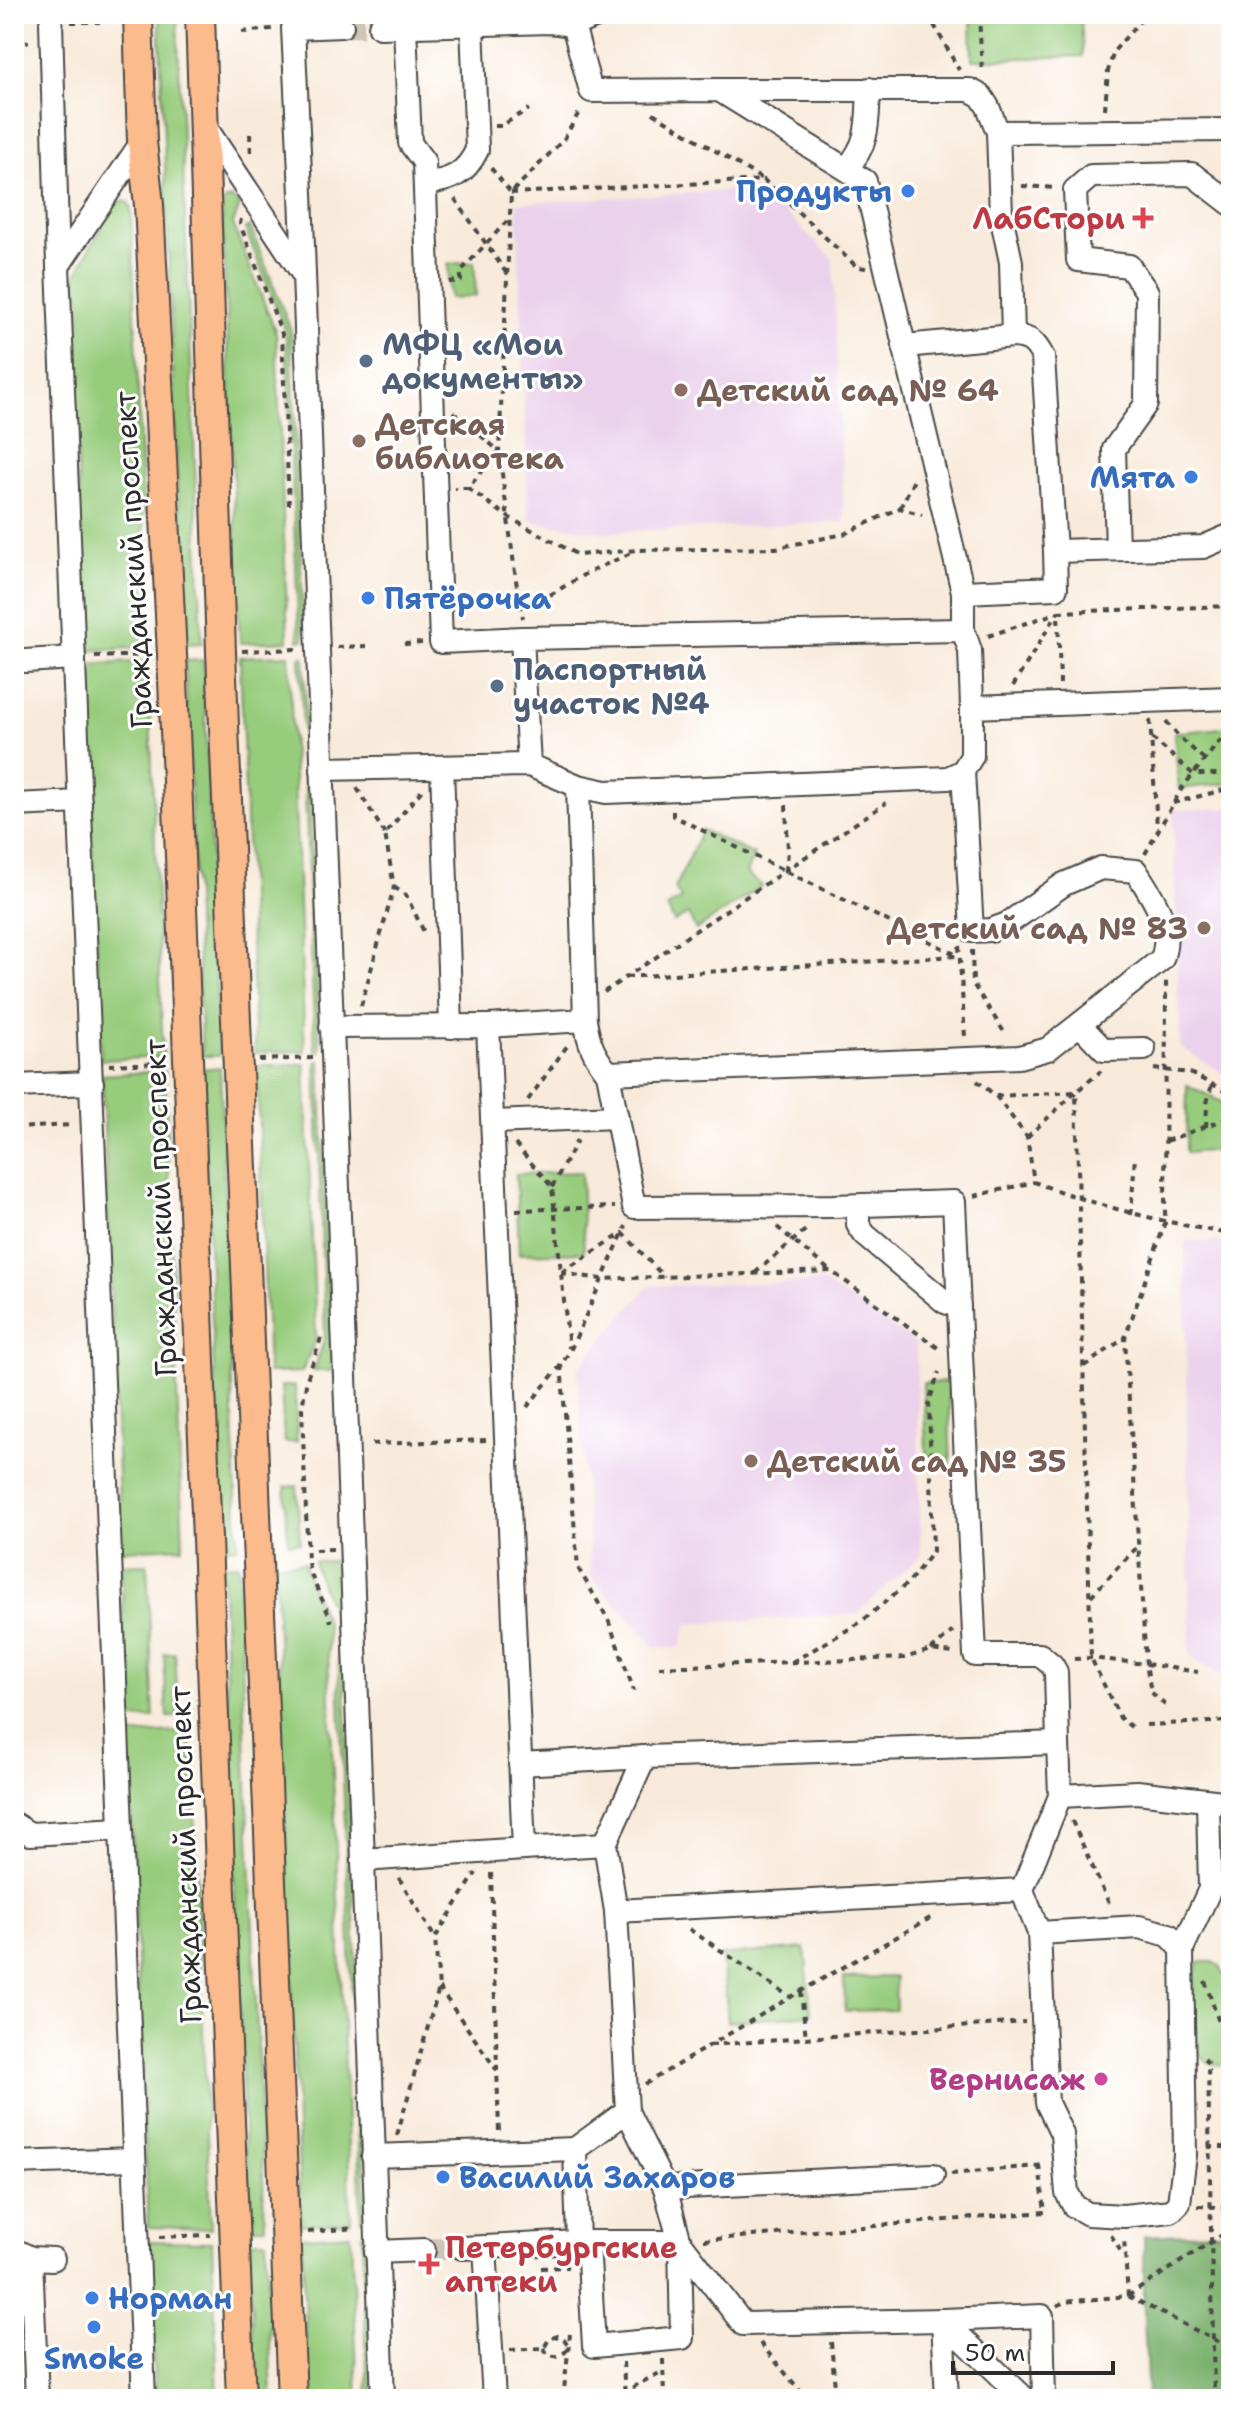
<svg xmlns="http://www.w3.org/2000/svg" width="1245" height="2413" viewBox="0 0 1245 2413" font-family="'Shantell Sans',sans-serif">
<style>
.built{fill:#ebd1ec}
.green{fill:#98cc7d;stroke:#627c54;stroke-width:2}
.forest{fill:#7ab06c;stroke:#526e4c;stroke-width:2}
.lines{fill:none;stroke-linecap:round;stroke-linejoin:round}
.minor-tunnel{stroke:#cfc4b7;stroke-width:22;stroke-dasharray:22 11;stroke-linecap:butt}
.minor-casing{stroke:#4a4845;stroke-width:26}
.major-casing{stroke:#4a4845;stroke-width:32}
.path{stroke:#4a4845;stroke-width:4;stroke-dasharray:6 6;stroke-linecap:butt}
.minor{stroke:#fff;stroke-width:22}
.major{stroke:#fbbb8d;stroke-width:28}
.shop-dot{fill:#3f7fe0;stroke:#fff;stroke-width:3}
.health-dot{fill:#e0444e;stroke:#fff;stroke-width:3}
.service-dot{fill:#5c6f8a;stroke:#fff;stroke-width:3}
.education-dot{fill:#8d6e63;stroke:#fff;stroke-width:3}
.hotel-dot{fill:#d1479c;stroke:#fff;stroke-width:3}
.labels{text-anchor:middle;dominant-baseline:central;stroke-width:6;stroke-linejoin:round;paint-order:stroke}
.shop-label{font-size:30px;font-weight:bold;fill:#366cbe;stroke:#fff;text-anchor:start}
.health-label{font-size:30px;font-weight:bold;fill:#be3a42;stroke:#fff;text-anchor:end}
.service-label{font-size:30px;font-weight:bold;fill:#4e5e75;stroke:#fff;text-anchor:start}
.education-label{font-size:30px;font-weight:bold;fill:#785e54;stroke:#fff;text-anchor:start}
.street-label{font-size:30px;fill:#2b2b2b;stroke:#fff}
.hotel-label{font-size:30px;font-weight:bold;fill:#b23c85;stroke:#fff;text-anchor:end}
</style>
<rect width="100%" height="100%" fill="#fff"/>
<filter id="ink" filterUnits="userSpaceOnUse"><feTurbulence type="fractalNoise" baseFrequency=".0125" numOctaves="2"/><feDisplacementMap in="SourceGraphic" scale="16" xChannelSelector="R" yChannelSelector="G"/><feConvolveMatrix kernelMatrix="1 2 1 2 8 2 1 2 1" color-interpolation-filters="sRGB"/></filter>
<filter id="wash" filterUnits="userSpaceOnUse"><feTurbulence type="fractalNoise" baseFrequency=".006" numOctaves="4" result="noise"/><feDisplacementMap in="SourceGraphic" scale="32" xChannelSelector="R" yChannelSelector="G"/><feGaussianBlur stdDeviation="1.8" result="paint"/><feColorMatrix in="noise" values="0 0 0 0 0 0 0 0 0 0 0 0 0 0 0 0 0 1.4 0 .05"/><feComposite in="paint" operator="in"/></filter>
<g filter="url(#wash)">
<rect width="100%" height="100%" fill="#f8eada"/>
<g class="built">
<path d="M761 189 833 259 844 522 603 532 529 521 517 203Z"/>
<path d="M1231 808V1078L1180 1047 1173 810Z"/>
<path d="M1185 1241 1231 1242V1679L1204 1666 1190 1655Z"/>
<path d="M822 1282 916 1343 921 1555 857 1614 687 1624 680 1647H655L591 1577 578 1368 649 1286Z"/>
</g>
<g class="green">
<path d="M159 14H177L202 643 184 644Z"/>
<path d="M971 14H1081L1083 56 972 60Z"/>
<path d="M231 198 240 205 233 224 276 333 288 641 240 643 222 205 226 200Z"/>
<path d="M119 200 128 202 131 208 148 647 85 651 71 293 75 277 113 204Z"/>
<path d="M250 226 291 330 304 640H299L286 332 245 228Z"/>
<path d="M474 262 476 296 450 298 448 264Z"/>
<path d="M289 655 305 1051 255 1053 240 657Z"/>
<path d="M304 656 320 1052H315L300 657Z"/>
<path d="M203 660 219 1056H202L185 661Z"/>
<path d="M148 661 163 1057 101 1060 85 665Z"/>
<path d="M1231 727V783L1179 789 1174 733Z"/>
<path d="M702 830 754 855 746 873 762 886 696 930 688 914 674 922 667 907 681 899 675 888Z"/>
<path d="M320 1061 332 1371H314L325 1337 316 1062Z"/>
<path d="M305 1064 316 1337 302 1372 268 1373 257 1066Z"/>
<path d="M220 1067 238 1547 221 1548 202 1069Z"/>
<path d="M165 1071 183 1547 121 1550 102 1075Z"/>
<path d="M1187 1085 1231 1107V1149L1186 1153Z"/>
<path d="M581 1172 584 1252 519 1254 516 1174Z"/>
<path d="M948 1382 951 1469H927L923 1383Z"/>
<path d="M281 1386H295L297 1442H284Z"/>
<path d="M297 1486 300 1542 288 1543 285 1487Z"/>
<path d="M314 1561H340L366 2220H361L337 1625C331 1601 318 1584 314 1561Z"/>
<path d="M304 1562C308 1585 320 1604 327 1626L351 2222 301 2225 275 1564Z"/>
<path d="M147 1564 154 1718 128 1719 121 1565Z"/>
<path d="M238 1564 265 2227H248L222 1565Z"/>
<path d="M175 1653 178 1717H167L164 1654Z"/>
<path d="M191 1731 211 2229 148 2227 128 1735Z"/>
<path d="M805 1948 811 2014 728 2022 722 1955Z"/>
<path d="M1199 1962H1213L1220 1966 1223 1974 1231 1977V2064C1195 2070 1191 2042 1192 2013 1192 1994 1192 1979 1199 1962Z"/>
<path d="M895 1977 896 2010 845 2011 844 1978Z"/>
<path d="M362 2233H367L373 2399H368Z"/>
<path d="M351 2234 358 2399H308L302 2237Z"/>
<path d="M266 2240 272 2399H255L249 2241Z"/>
<path d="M148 2241 212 2242 218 2399H155Z"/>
</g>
<path class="forest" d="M1231 2232V2399H1148L1144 2317V2236Z"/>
</g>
<g filter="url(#ink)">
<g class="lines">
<g class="minor-tunnel">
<path d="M342 26 380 27"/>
<path d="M424 2250 462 2248"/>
</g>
<defs>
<g id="minor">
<path d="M51 22 58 266 144 2399"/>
<path d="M573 25 591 91 719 90 865 181 963 592V630"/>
<path d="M342 26 293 28 301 193 383 2399"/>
<path d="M405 26 410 143 424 162 441 642 522 638"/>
<path d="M380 27 550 22 573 25 602 14"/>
<path d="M720 90H970L981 96 988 107 998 132 1001 215 1011 262 1013 336 904 346"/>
<path d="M204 125 303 274"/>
<path d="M998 132 1231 130"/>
<path d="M847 168C870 142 867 123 869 89"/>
<path d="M425 184C451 180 465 175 477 150L472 24"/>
<path d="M58 266 142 142"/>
<path d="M1117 549 1114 449 1146 404 1147 292 1129 266 1078 260 1075 190 1091 176 1192 174 1231 204"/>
<path d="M1055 551 1203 547 1231 535"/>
<path d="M963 592 1056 588 1055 551 1043 357C1035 342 1030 337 1013 336"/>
<path d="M25 661 74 658"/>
<path d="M972 707 1231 698"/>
<path d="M529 765 522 638 963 630 970 650 972 707V756L963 771"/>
<path d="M442 767 451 1027"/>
<path d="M322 769 529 765 578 786"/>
<path d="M14 805 80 802"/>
<path d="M1080 1025 1104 1050 1144 1049"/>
<path d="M488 1026 585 1020 578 786 606 792 948 778 963 771 972 931 991 930 1007 924 1064 884 1101 868 1136 871C1153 898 1174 926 1162 959L1048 1049 1019 1057 608 1073C593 1054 589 1044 585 1020"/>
<path d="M331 1027 488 1026 524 1849 363 1860"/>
<path d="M14 1086 92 1083"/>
<path d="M494 1122 617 1117"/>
<path d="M858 1206V1225L865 1235 945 1302 959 1307"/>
<path d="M520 1764 645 1757"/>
<path d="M1060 1796 1137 1792 1231 1803"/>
<path d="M14 1824 30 1834 120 1829"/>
<path d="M605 1844 645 1757 1058 1743 1056 1672 1052 1665 1040 1655H975L954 1202 833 1206 634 1207 608 1073"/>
<path d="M1022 1890 1039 1933 1047 2103 1062 2134 1067 2193 1074 2206 1088 2214 1124 2216 1171 2211 1179 2203 1185 2155 1182 1949 1169 1935 1139 1927 1039 1933"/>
<path d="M616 1911 1022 1890 1060 1796 1058 1743"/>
<path d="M1182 1949 1210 1889 1208 1801"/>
<path d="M627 2111 665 2188 933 2175"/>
<path d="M373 2156 575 2149"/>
<path d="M14 2163 134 2159"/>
<path d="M665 2188 680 2242 743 2324 943 2320 1025 2399"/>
<path d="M578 2242H680L682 2338 594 2346 588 2242"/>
<path d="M462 2248 485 2247"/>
<path d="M14 2250 31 2258 53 2259"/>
<path d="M376 2252 424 2250"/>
<path d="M31 2258 37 2399"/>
<path d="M494 2399 485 2247 578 2242 575 2149 627 2111 616 1911 605 1844 524 1849"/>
<path d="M947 2399 943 2320 1042 2316 1044 2399"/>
</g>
<g id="major">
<path d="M138 14 142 142 149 205 172 654 241 2399"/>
<path d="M200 14 221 652 292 2399"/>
</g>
</defs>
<use href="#minor" class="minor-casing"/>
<use href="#major" class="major-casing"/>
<g class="path">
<path d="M928 14 959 70"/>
<path d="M979 14 982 72"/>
<path d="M71 22H100"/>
<path d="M242 32 272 29"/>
<path d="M14 43 29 42"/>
<path d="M1105 109 1108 71 1114 51 1146 14"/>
<path d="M653 113 762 179"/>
<path d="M495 126H501L529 109"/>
<path d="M250 134 251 156"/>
<path d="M491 168 511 193 499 451 518 595 523 618"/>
<path d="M1022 186 1057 188"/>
<path d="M513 191 564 139 581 109"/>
<path d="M511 193 764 180 857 267 866 268"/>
<path d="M455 199 507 274"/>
<path d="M241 219 240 224 282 334 289 506"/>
<path d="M449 282 461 281V271L508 220"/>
<path d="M453 412 499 451 468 488H454"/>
<path d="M468 488 508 517 578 555 637 550 776 548 844 534 900 508 922 515"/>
<path d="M900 508 915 478"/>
<path d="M550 595 585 574 633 552"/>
<path d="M988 636 1056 613"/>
<path d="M404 644 422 643"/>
<path d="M337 647 366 646"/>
<path d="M242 651 298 649"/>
<path d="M95 657 149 655"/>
<path d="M1060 684 1058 612 1231 606"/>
<path d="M1013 686 1058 612"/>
<path d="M1150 720 1157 827"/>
<path d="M1166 721 1178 736 1205 760"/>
<path d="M1152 738 1193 774H1231"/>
<path d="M357 788 385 834"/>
<path d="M1173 803 1231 788"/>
<path d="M673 811V816L959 956"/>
<path d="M1145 854 1182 788 1231 727"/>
<path d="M786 871 788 851 786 805"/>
<path d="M394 887 406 895 425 934"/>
<path d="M959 946 965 1037"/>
<path d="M972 950 973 984 1006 1035"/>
<path d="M626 977 957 956"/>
<path d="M604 992 886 803"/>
<path d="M361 1006 394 887 385 834 422 790"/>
<path d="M259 1060 314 1058"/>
<path d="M109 1065 163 1063"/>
<path d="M1154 1069 1190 1073 1231 1094"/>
<path d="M977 1081 996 1096 1027 1137 1034 1182C1100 1207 1162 1222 1231 1234"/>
<path d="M996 1096 1076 1092 1101 1071"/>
<path d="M528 1100 570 1042"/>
<path d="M1206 1127 1207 1103 1212 1084"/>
<path d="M14 1128 72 1125"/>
<path d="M1027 1137 1076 1092 1091 1658 1120 1718 1134 1729"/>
<path d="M1166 1141 1231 1117"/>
<path d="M515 1144 552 1187 569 1348"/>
<path d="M552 1187 577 1140"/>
<path d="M974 1196 1034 1182"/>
<path d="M516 1210 615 1207"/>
<path d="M1131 1215 1135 1157"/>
<path d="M777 1227 829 1270"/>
<path d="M562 1272 623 1233 664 1277"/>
<path d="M561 1273 601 1279 831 1271 941 1350"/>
<path d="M755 1273 809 1227"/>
<path d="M321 1338 307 1379 302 1408 308 1563C312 1584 325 1601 331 1622"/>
<path d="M561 1365 578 1568 608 1619 634 1691"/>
<path d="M1084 1366 1125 1338"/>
<path d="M527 1407 561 1365 570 1351 626 1226"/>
<path d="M372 1444 486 1440"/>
<path d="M315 1550 333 1549"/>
<path d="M1091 1596 1139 1545"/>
<path d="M931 1650 953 1631"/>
<path d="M1074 1659 1091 1658 1146 1664 1125 1338 1165 1223 1166 981"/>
<path d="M792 1662 861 1622 909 1582 933 1551 929 1402 939 1372"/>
<path d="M659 1667 904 1658 931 1650 953 1653"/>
<path d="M1165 1705 1151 1692 1146 1664 1198 1672"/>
<path d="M1146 1725 1231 1721"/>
<path d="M1072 1821 1111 1908"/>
<path d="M491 1873 499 2132"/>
<path d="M399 1878 435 1938"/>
<path d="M689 1929 790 1997"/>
<path d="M1205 1981 1231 2058"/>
<path d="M439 1988 496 2069"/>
<path d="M801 1991 806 2038"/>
<path d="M710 2045 1025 2022"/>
<path d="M1204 2059 1208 2063 1214 2399"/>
<path d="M645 2084 801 1991 932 1917"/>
<path d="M397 2135 439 1988 435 1938 476 1873"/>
<path d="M1208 2147H1231"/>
<path d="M1039 2165 1045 2212"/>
<path d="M951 2174 1046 2165"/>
<path d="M1198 2206 1231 2208"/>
<path d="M308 2232 355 2228"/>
<path d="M1111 2235 1123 2255"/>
<path d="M159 2237 210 2235"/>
<path d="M704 2240 1045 2212"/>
<path d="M541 2268 568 2267"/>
<path d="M1128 2296 1231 2229"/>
<path d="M1128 2296 1231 2348"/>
<path d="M1057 2306 1064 2302 1128 2296 1124 2238"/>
<path d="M831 2342 836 2399"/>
<path d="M760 2343 807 2399"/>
<path d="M544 2348 547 2354C558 2358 562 2357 569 2347"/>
<path d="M510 2350 544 2348 549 2339 558 2336 564 2339 568 2345"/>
<path d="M663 2359 664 2399"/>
<path d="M623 2362 625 2399"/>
<path d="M563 2399 570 2334"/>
<path d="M611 2399 663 2371"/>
</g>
<use href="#minor" class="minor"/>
<use href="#major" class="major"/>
</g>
</g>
<g class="shop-dot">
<circle cx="908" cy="191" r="8"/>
<circle cx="1191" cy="477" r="8"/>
<circle cx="368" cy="598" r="8"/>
<circle cx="443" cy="2177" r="8"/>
<circle cx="92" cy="2298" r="8"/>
<circle cx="94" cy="2327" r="8"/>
</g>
<g class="health-dot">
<path d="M1139 206h8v8h8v8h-8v8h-8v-8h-8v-8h8z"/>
<path d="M425 2252h8v8h8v8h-8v8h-8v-8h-8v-8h8z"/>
</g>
<g class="service-dot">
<circle cx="366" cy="361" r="8"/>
<circle cx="497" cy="686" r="8"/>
</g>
<g class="education-dot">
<circle cx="681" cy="390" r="8"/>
<circle cx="359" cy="441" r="8"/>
<circle cx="1204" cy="928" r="8"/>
<circle cx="751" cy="1461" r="8"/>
</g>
<circle class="hotel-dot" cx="1101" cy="2079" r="8"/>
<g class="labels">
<g class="shop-label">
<text x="892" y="191" text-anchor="end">Продукты</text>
<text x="1175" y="477" text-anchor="end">Мята</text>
<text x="384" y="598">Пятёрочка</text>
<text x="459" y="2177">Василий Захаров</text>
<text x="108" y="2298">Норман</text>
<text x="94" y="2358" text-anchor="middle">Smoke</text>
</g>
<g class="health-label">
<text x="1125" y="218">ЛабСтори</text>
<text x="445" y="2247" text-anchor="start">Петербургские<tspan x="445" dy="34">аптеки</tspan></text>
</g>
<g class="service-label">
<text x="382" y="344">МФЦ «Мои<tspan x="382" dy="34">документы»</tspan></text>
<text x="513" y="669">Паспортный<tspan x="513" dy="34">участок №4</tspan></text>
</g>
<g class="education-label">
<text x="697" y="390">Детский сад № 64</text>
<text x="375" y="424">Детская<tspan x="375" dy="34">библиотека</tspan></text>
<text x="1188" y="928" text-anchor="end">Детский сад № 83</text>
<text x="767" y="1461">Детский сад № 35</text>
</g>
<g class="street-label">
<text transform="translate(133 560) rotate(-93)">Гражданский проспект</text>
<text transform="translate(160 1208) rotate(-92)">Гражданский проспект</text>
<text transform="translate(185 1855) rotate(-92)">Гражданский проспект</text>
</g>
<g class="hotel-label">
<text x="1085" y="2079">Вернисаж</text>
</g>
</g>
<rect width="1245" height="2413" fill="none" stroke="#fff" stroke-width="48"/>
<path d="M953 2361v12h160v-12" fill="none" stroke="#2b2b2b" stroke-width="4"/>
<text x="965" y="2361" font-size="24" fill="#2b2b2b" stroke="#ffffff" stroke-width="6" paint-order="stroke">50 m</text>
</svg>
